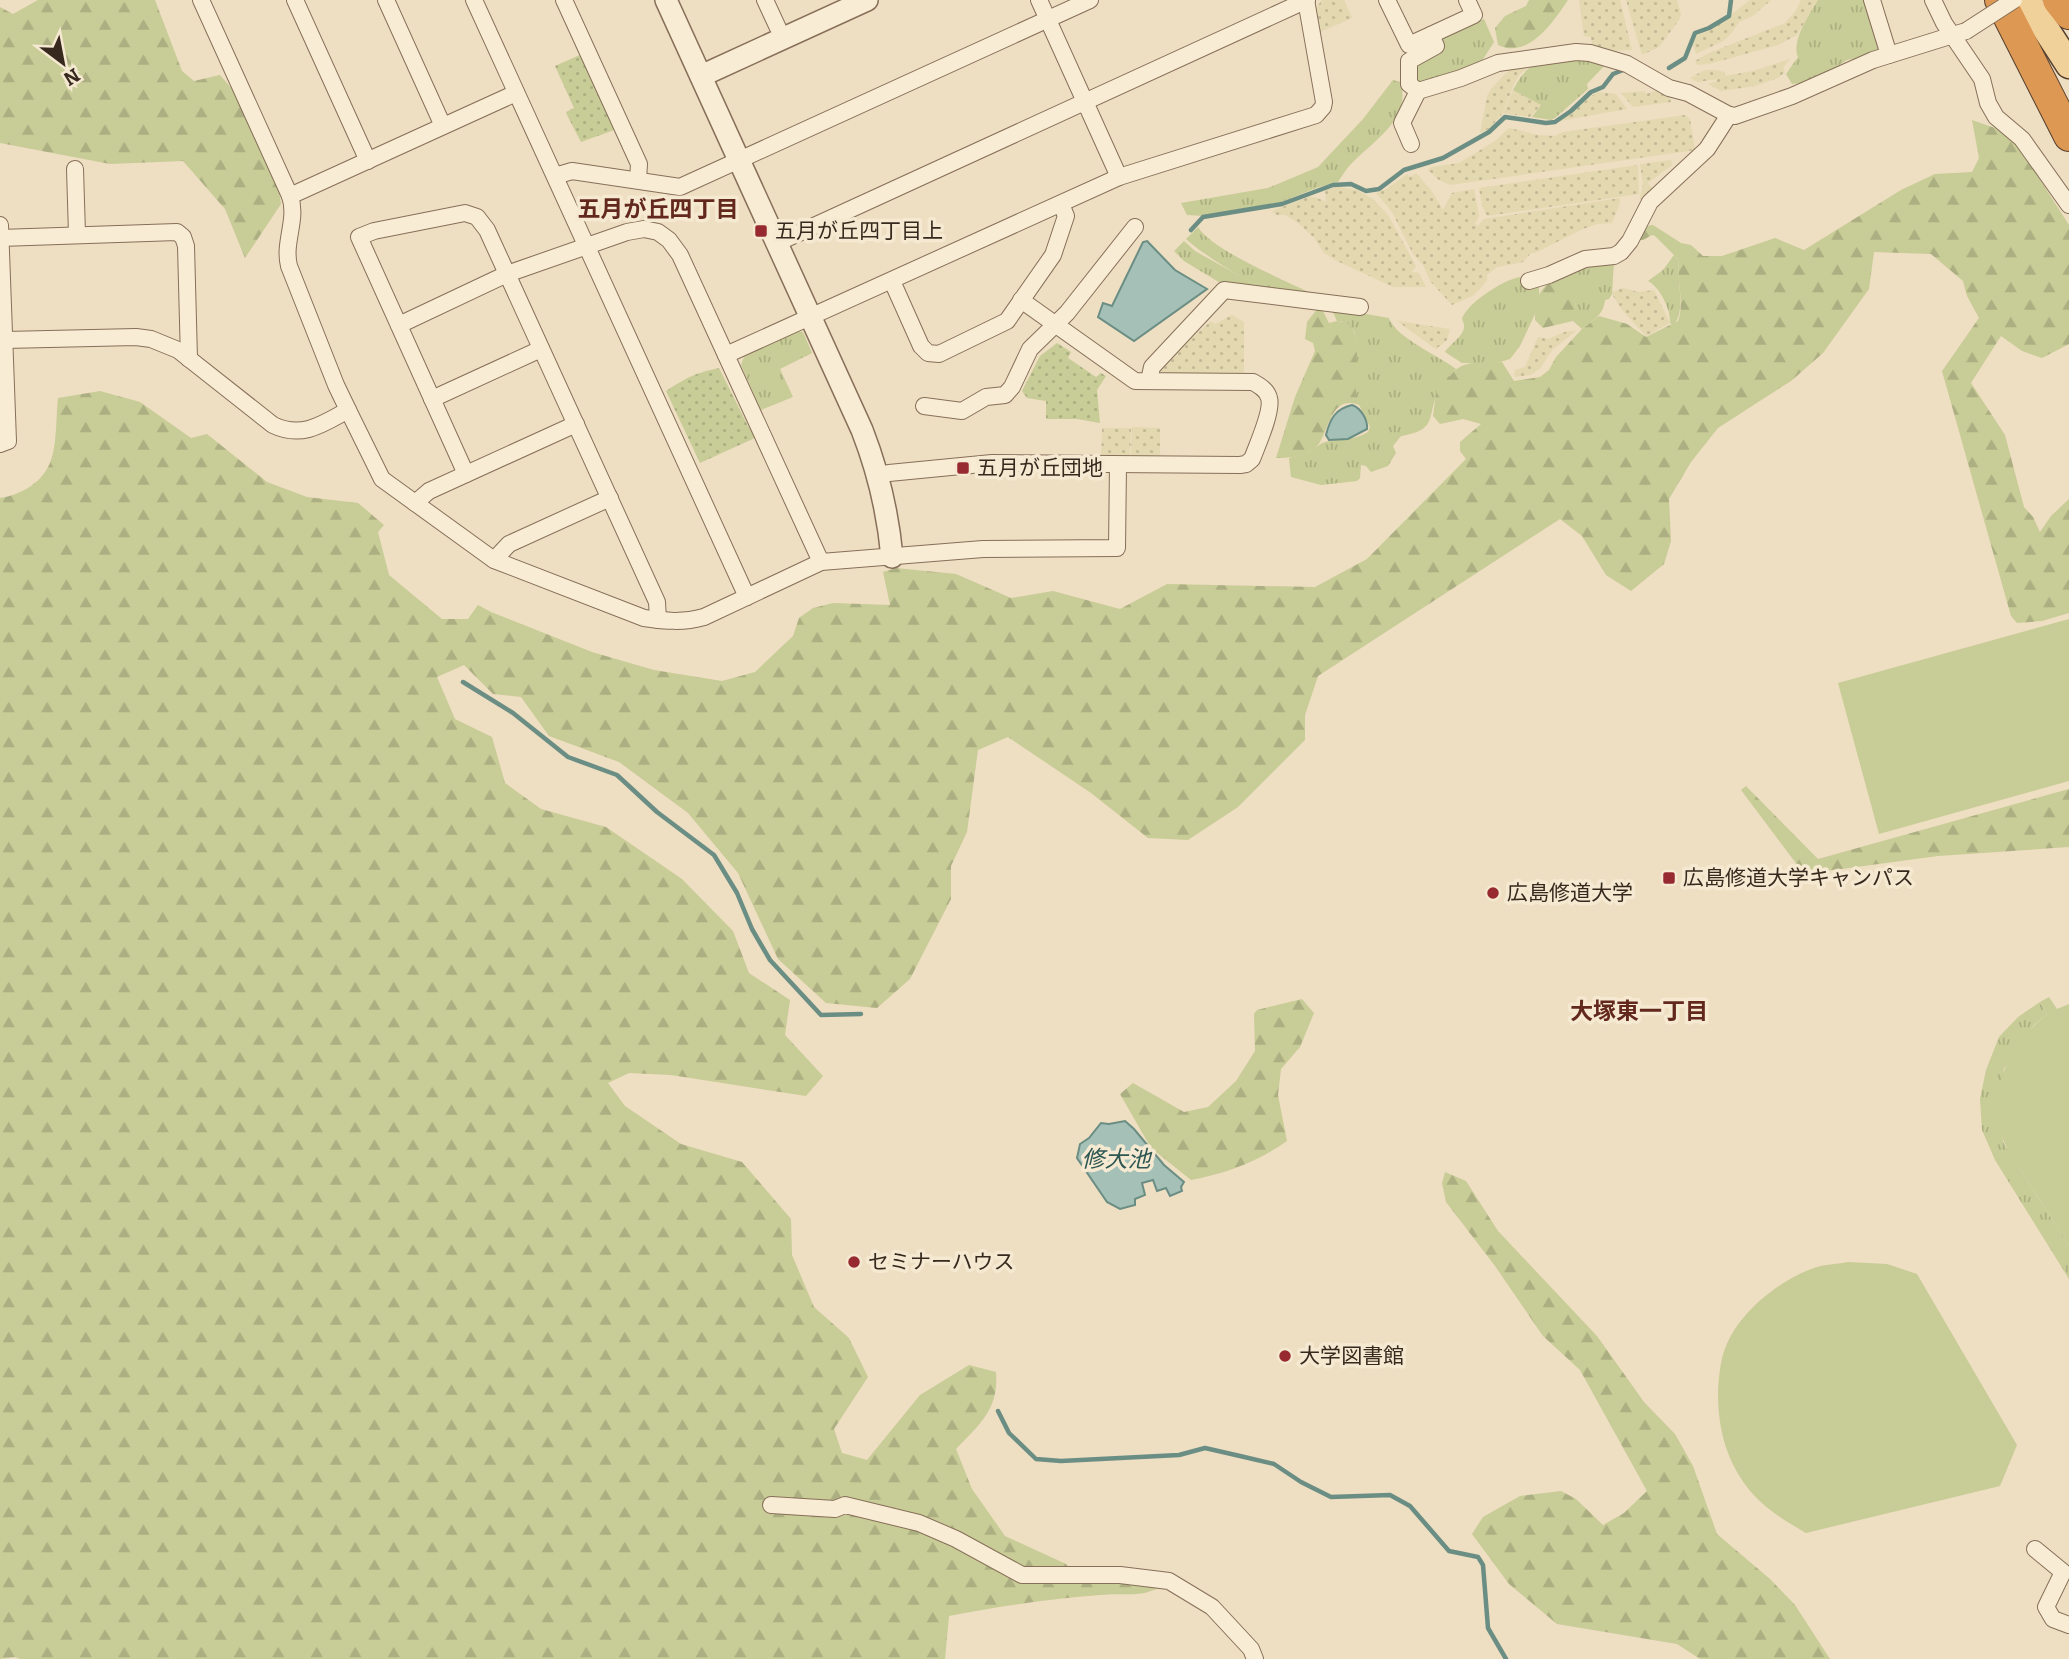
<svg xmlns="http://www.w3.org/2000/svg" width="2069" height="1659" viewBox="0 0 2069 1659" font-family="Bitter,'Noto Sans JP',serif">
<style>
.farmland{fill:url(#farmland-dots)}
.grass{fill:url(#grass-tufts)}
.forest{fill:url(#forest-firs)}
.park{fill:url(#park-dots)}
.garden{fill:#c8cc96}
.water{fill:#a4c0b7;stroke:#6b8e84;stroke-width:2}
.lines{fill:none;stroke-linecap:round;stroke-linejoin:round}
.stream{stroke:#6b8e84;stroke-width:4.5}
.minor-casing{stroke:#876f59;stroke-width:18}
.tertiary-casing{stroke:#876f59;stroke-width:24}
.primary-casing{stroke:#553e2e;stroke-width:29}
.motorway-casing{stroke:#553e2e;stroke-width:32}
.minor{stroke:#f8ecd5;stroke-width:16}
.tertiary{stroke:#f8ecd5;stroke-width:21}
.primary{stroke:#f1d19a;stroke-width:26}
.motorway{stroke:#dd9953;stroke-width:30}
.minor-bridge-casing{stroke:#876f59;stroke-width:18;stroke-linecap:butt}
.minor-bridge{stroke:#f8ecd5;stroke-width:16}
.poi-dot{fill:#962a30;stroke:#f5e9d1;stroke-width:2.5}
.labels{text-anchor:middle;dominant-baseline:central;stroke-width:7;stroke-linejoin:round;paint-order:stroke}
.poi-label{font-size:21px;fill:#37291d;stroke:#f5e9d1;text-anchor:start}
.neighbourhood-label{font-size:23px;font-weight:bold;fill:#63281d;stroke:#f5e9d1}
.water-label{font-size:23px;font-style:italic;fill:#2d5752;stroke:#f5e9d1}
</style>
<defs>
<pattern id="farmland-dots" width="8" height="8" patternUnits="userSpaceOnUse" patternTransform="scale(1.75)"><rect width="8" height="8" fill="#e3d8af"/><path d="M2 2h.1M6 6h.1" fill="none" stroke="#c3b996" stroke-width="1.8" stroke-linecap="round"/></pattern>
<pattern id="grass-tufts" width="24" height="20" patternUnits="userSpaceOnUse" patternTransform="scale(1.75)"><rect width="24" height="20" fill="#c8cc96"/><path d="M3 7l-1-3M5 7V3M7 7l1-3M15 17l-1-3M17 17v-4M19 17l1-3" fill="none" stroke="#acaf81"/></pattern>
<pattern id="forest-firs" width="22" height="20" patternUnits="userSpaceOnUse" patternTransform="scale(1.75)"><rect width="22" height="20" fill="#c8cc96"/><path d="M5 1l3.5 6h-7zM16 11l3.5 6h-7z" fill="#acaf81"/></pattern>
<pattern id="park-dots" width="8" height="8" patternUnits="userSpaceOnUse" patternTransform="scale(1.75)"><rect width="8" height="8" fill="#c8cc96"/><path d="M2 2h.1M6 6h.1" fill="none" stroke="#acaf81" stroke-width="1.8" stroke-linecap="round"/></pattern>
</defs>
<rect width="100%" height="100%" fill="#eedec2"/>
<g class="farmland">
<path d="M1322 0H1344L1352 18 1318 33 1315 9Z"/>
<path d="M1579 0H1620L1632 50 1610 51 1592 47 1591 37 1584 36Z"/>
<path d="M1626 0H1677L1681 14 1679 20 1659 47 1642 55Z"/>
<path d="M1750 0H1771L1753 16 1739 22 1731 34 1723 41 1696 54 1693 45 1697 35 1711 30Z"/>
<path d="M1801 0H1818L1797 35 1778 45 1709 64 1697 65 1695 61 1709 53 1785 23 1795 12Z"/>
<path d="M1790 59 1783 68 1785 72 1778 78 1755 86 1721 91 1708 84 1717 81V79L1698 82 1690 78 1705 70H1717L1724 72 1725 76 1753 71Z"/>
<path d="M1533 63 1519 75 1514 84 1502 114 1489 129 1480 133 1487 96 1491 89 1505 74 1518 65Z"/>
<path d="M1513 90 1541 105 1530 117 1503 113Z"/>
<path d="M1658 90 1671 99V102L1633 107 1621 93 1645 91 1646 94Z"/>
<path d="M1597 92 1616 94 1627 109 1560 121Z"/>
<path d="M1685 115 1690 119 1695 150 1450 185 1439 180 1428 170 1432 167 1459 163 1495 141 1509 128 1538 135 1555 136 1563 132Z"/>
<path d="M1671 160 1672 165 1648 183 1655 192 1642 201 1640 198 1643 184 1640 164Z"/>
<path d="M1638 165 1639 194 1487 216 1482 206 1479 188Z"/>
<path d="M1416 173 1431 190 1443 210 1452 193 1474 189 1479 216 1475 224 1478 226 1484 219 1620 198V203L1612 223 1597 224 1583 229 1535 253H1531L1523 262 1497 267 1487 275V281L1474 295 1452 305 1430 281 1423 265 1413 254 1392 212 1376 193 1387 189 1407 174 1410 177Z"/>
<path d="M1338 187 1357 190 1373 199 1388 215 1416 266 1412 272 1419 273 1426 287H1393L1337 261 1324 253 1314 238 1297 222 1285 215H1276L1272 211 1308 197H1315L1326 202 1325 190Z"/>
<path d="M1623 288 1638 292 1654 290 1670 323 1646 336 1622 310 1612 294V292Z"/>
<path d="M1232 315 1244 322V375L1161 373 1159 367 1211 321 1215 324Z"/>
<path d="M1397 321 1450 329 1447 340 1436 349Z"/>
<path d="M1567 331H1576L1552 350 1540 369 1530 375 1514 377 1515 370 1525 367 1538 337 1548 339Z"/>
<path d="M1132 427 1160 428V458H1131Z"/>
<path d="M1102 428H1131L1130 458H1101Z"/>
</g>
<g class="grass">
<path d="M1818 0H1867L1881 49 1862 57 1847 60 1824 75 1804 85 1802 83 1792 84 1786 74 1798 57C1791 40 1810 14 1818 0Z"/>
<path d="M1484 19 1494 42 1480 64 1421 84 1414 81V65L1440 39Z"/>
<path d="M1572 59 1607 63 1587 84 1588 89 1555 118 1551 120 1532 117 1541 105 1513 90C1530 58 1540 62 1572 59Z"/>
<path d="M1393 80 1400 82C1413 118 1372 142 1351 164 1346 169 1342 176 1338 182L1319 187 1281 202 1205 216 1187 215 1181 203 1268 188 1318 167 1363 119Z"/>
<path d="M1198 227C1210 249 1286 281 1313 294 1300 293 1282 295 1270 291 1251 285 1201 253 1186 239Z"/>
<path d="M1184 241 1195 251 1265 290 1222 284 1184 261 1174 251Z"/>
<path d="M1674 255 1679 260C1676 279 1687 313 1673 325L1670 323C1671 311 1661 288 1648 281L1663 270Z"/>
<path d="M1614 262 1612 294 1609 299 1605 300C1603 316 1594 319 1582 329L1573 321C1583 306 1568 290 1561 276L1575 267Z"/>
<path d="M1520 277 1528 284H1539V294L1535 314 1520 346 1510 359 1497 363H1462L1445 352C1452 341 1470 334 1462 319 1467 303 1503 280 1520 277Z"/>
<path d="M1331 308 1389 318C1395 337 1439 356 1456 369 1450 377 1443 380 1439 390 1426 416 1439 430 1401 436L1393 446 1396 453 1388 466 1371 472 1366 466 1361 465 1360 478 1357 481 1321 485 1291 477 1289 458C1296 456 1304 455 1311 451 1316 448 1319 444 1325 442 1341 438 1354 441 1368 432L1370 427C1364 413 1355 401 1354 387 1352 368 1360 350 1354 331L1342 321H1337Z"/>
<path d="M796 331 803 332 812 353 780 369 793 397 761 410 741 365 744 357Z"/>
<path d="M2040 1002 2047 1014 2034 1025 2004 1069 1998 1103 1999 1124 2004 1144 2069 1246V1279L1995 1160 1982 1130 1980 1099 1986 1070 1999 1037 2018 1017Z"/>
</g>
<g class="forest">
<path d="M38 0H155L182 71 194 81 220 75 233 90 279 190 281 204 245 258 225 209 183 161 110 164 0 143V7L13 14Z"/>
<path d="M1529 0H1568C1554 21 1528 60 1498 45L1495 28 1505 16 1526 6Z"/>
<path d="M1972 120 1995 128 2017 144 2069 225V344L2042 358 2022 351 2001 336 1971 383 2005 435 2024 507 2033 517 2040 532 2051 516 2069 499V613L2042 621 2017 623 2011 616 1942 371 1979 318 1967 296 1963 281 1931 254 1874 252 1869 289 1823 353 1791 381 1718 428 1691 462 1669 499 1671 541 1664 564 1631 591 1606 575 1582 536 1560 519 1318 676 1305 715V740L1238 807 1188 840 1148 838 1091 793 1008 737 978 750 967 832 951 866V899L910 979 877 1008 826 1003 778 959 738 873 688 813 619 762 549 736 521 697 493 694 464 665 437 677 455 719 492 737 505 783 541 809 606 827 682 879 733 931 749 973 790 1000 785 1035 823 1076 806 1096 671 1075 629 1073 608 1083 625 1106 681 1144 742 1162 791 1219 792 1255 814 1307 849 1338 868 1377 834 1429 842 1453 867 1460 920 1395 969 1365 996 1372C999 1409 980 1424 956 1449L972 1489 1005 1536 1066 1564 1076 1576 1163 1586C1138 1599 1126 1592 1100 1595 1050 1599 999 1606 949 1616L945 1659H20L15 1657 0 1659V498C21 495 44 482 51 460 57 444 56 416 58 398L100 391 140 402 191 438 207 434 267 482 307 497 358 503 384 525 378 532 389 575 442 619H468L478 605 491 612 592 652 654 670 722 681 755 672 793 636 799 618 813 608 833 603 890 605 883 572 896 568 956 574 1011 598 1053 591 1120 609 1167 584 1315 587 1367 559 1466 459 1460 451V442L1481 424 1463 419 1440 424 1433 416 1438 379 1450 376C1464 357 1482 365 1502 362L1514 381 1540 377 1549 370 1556 357 1582 329 1599 316 1627 324 1646 337 1678 321C1685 303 1676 279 1679 260L1655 236 1652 235 1643 240H1640L1639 236C1643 230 1645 225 1653 225L1681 243 1691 245 1703 256H1722L1775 238 1804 250 1901 190 1935 174 1972 172 1979 158Z"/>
<path d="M1561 276 1570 284 1578 314 1573 321 1543 328 1535 320C1535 295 1540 287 1561 276Z"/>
<path d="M1318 308 1323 311 1329 323 1337 321 1347 322C1369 344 1346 378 1360 403L1359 405C1327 393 1330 439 1313 450 1302 457 1288 458 1276 458L1295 397 1315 351 1313 343 1305 339 1307 322Z"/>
<path d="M1746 786 1818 859 2069 789V847L1938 856 1804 874 1741 790Z"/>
<path d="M1302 999 1314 1013 1300 1047 1281 1069 1278 1095 1287 1141C1257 1162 1227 1173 1191 1180L1151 1148 1120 1094 1133 1083 1184 1112 1208 1107 1236 1081 1255 1051 1254 1014 1257 1010Z"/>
<path d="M1445 1172 1466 1181 1498 1231 1597 1336 1644 1402 1675 1434 1693 1466 1717 1534 1770 1579 1795 1605 1830 1659H1700L1677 1644 1557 1624 1509 1584 1472 1534 1483 1517 1520 1496 1561 1491 1576 1499 1603 1525 1624 1513 1647 1491 1580 1370 1543 1336 1495 1266 1446 1202 1442 1183Z"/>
</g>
<g class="park">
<path d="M582 54 617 129 581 142 567 115 566 112 574 108 555 66Z"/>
<path d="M1057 343 1071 352 1068 358 1096 377 1101 373 1106 376 1097 390 1100 423 1077 419H1046V401L1027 398 1022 391 1040 356Z"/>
<path d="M719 368 749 428H752L757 437 700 463 666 391C686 378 695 373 719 368Z"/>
</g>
<g class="garden">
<path d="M2069 619V781L1879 834 1838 683Z"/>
<path d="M2049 997 2057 1009 2069 1004V1246C2054 1223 2040 1200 2025 1177 2019 1166 2010 1156 2005 1144 1983 1096 2009 1045 2047 1014L2040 1002Z"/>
<path d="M1848 1262 1887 1264 1917 1274 2017 1445 2000 1486 1806 1533C1784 1520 1763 1508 1747 1487 1727 1460 1719 1432 1718 1398 1718 1382 1720 1360 1726 1346 1740 1311 1782 1278 1817 1267 1827 1264 1838 1264 1848 1262Z"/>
</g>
<g class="water">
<path d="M1147 241 1175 270 1207 289 1134 341 1098 317 1103 303 1112 306 1143 242Z"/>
<path d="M1352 405C1361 408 1368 420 1367 429L1348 439 1329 440 1326 435C1330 419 1335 409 1352 405Z"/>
<path d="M1125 1121 1134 1129 1164 1165 1184 1182 1181 1187 1182 1191 1170 1196 1166 1188 1157 1191 1153 1180 1142 1183 1145 1195 1135 1199V1205L1120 1209 1107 1202 1077 1158 1080 1144 1089 1138 1101 1123 1109 1124Z"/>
</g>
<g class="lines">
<g class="stream">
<path d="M1669 68 1685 58 1695 33 1709 28 1729 16 1731 0"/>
<path d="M1191 230 1203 217 1282 204 1333 185 1351 184 1366 191 1379 189 1404 170 1443 158 1489 132 1505 117 1546 123 1555 122 1571 111 1591 92 1603 87 1613 74 1623 70"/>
<path d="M463 682 513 713 568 757 617 775 657 812 714 855 737 893 752 929 770 960 821 1015 861 1014"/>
<path d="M998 1411 1009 1433 1036 1459 1061 1461 1179 1455 1205 1448 1240 1456 1274 1464 1301 1482 1331 1497 1390 1495 1410 1506 1449 1551 1478 1557 1483 1565 1488 1628 1506 1659"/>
</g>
<defs>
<g id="minor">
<path d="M295 0 368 161"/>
<path d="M386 0 443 126"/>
<path d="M474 0 747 597"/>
<path d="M564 0 639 164 638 180"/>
<path d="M765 0 778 28"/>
<path d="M1039 0 1119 177"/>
<path d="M1387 0 1409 45 1474 15 1467 0"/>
<path d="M1872 0 1889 55"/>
<path d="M1933 0 1944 23 1982 79 1988 103 1996 117 2022 139 2069 205"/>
<path d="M1431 35 1436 46 1409 61V84L1418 91 1461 78 1498 63 1576 52 1590 53 1627 64 1669 88 1688 93 1729 115 1735 116 1792 96 1873 60 1966 31"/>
<path d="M1411 144 1402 123 1418 91"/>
<path d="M75 169 77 234"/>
<path d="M555 176 572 171 680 187 1090 0"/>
<path d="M290 196 516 93"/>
<path d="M0 225 8 441 0 444"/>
<path d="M0 238 177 232 183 237 186 246 189 359"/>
<path d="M777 243 1307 0"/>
<path d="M892 281 921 346 928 353 939 354 1007 321 1053 255 1066 216 1061 204"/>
<path d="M1529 281 1549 275 1585 259 1614 256 1621 252 1630 241 1650 202 1707 149 1729 115"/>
<path d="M399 325 507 274 627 232 644 229 658 232 669 240 680 255 821 562"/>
<path d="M5 340 136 337 151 339 178 350 273 425C302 439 323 424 348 410L336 385 289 266C283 242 298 220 290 196L201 0"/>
<path d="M726 355 1119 177 1316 115 1323 107 1324 102 1306 0"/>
<path d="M1149 381 1152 367 1224 290 1360 307"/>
<path d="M432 399 541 349"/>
<path d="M924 406 962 411 986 397 1005 395 1012 387 1030 349 1067 313 1135 227"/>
<path d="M348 410 382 479 494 560 644 618C665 621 683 623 704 617L821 562 983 549 1117 548 1118 465"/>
<path d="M466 474 359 237 374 231 465 213 477 217 487 230 657 602 658 620"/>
<path d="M878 476 889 473 992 463 1240 465 1246 464 1252 459C1257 446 1273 410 1269 398 1267 390 1260 386 1253 382L1135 381 1021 300"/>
<path d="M415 503 429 491 576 424"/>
<path d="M494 560 509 544 610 498"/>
<path d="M771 1505 835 1509 845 1505 919 1523 956 1539 1022 1575H1120L1169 1581 1212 1607 1251 1649 1255 1659"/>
<path d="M2035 1549 2063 1572 2046 1607 2053 1619 2069 1625"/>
</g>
<g id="tertiary">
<path d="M666 0 862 430C878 471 888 513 892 557"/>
<path d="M701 76 867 0"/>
</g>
<path id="primary" d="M2027 0 2069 65"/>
<g id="motorway">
<path d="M2000 0 2069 136"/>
<path d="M2058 0 2069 14"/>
</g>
</defs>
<use href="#minor" class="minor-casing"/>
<use href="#tertiary" class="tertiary-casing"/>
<use href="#primary" class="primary-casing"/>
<use href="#motorway" class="motorway-casing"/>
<use href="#minor" class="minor"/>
<use href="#tertiary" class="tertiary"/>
<use href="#primary" class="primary"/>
<use href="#motorway" class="motorway"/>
<defs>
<path id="minor-bridge" d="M1966 31 2014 0"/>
</defs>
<use href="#minor-bridge" class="minor-bridge-casing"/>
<use href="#minor-bridge" class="minor-bridge"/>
</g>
<g class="poi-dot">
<rect x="754" y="224" width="14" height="14" rx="3.5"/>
<rect x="956" y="461" width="14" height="14" rx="3.5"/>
<rect x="1662" y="871" width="14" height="14" rx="3.5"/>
<circle cx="1493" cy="893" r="7"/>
<circle cx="854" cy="1262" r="7"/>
<circle cx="1285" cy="1356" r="7"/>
</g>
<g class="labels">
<g class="poi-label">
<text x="775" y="231">五月が丘四丁目上</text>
<text x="977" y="468">五月が丘団地</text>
<text x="1683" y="878">広島修道大学キャンパス</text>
<text x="1507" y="893">広島修道大学</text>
<text x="868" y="1262">セミナーハウス</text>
<text x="1299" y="1356">大学図書館</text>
</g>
<g class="neighbourhood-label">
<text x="658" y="209">五月が丘四丁目</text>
<text x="1639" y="1011">大塚東一丁目</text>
</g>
<g class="water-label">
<text x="1116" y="1159">修大池</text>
</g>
</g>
<g transform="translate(63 63) rotate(148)" stroke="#f5e9d1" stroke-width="5" paint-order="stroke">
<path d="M0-5L12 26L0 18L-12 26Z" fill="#37291d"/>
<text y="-10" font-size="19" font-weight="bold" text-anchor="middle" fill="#37291d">N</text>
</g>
</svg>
